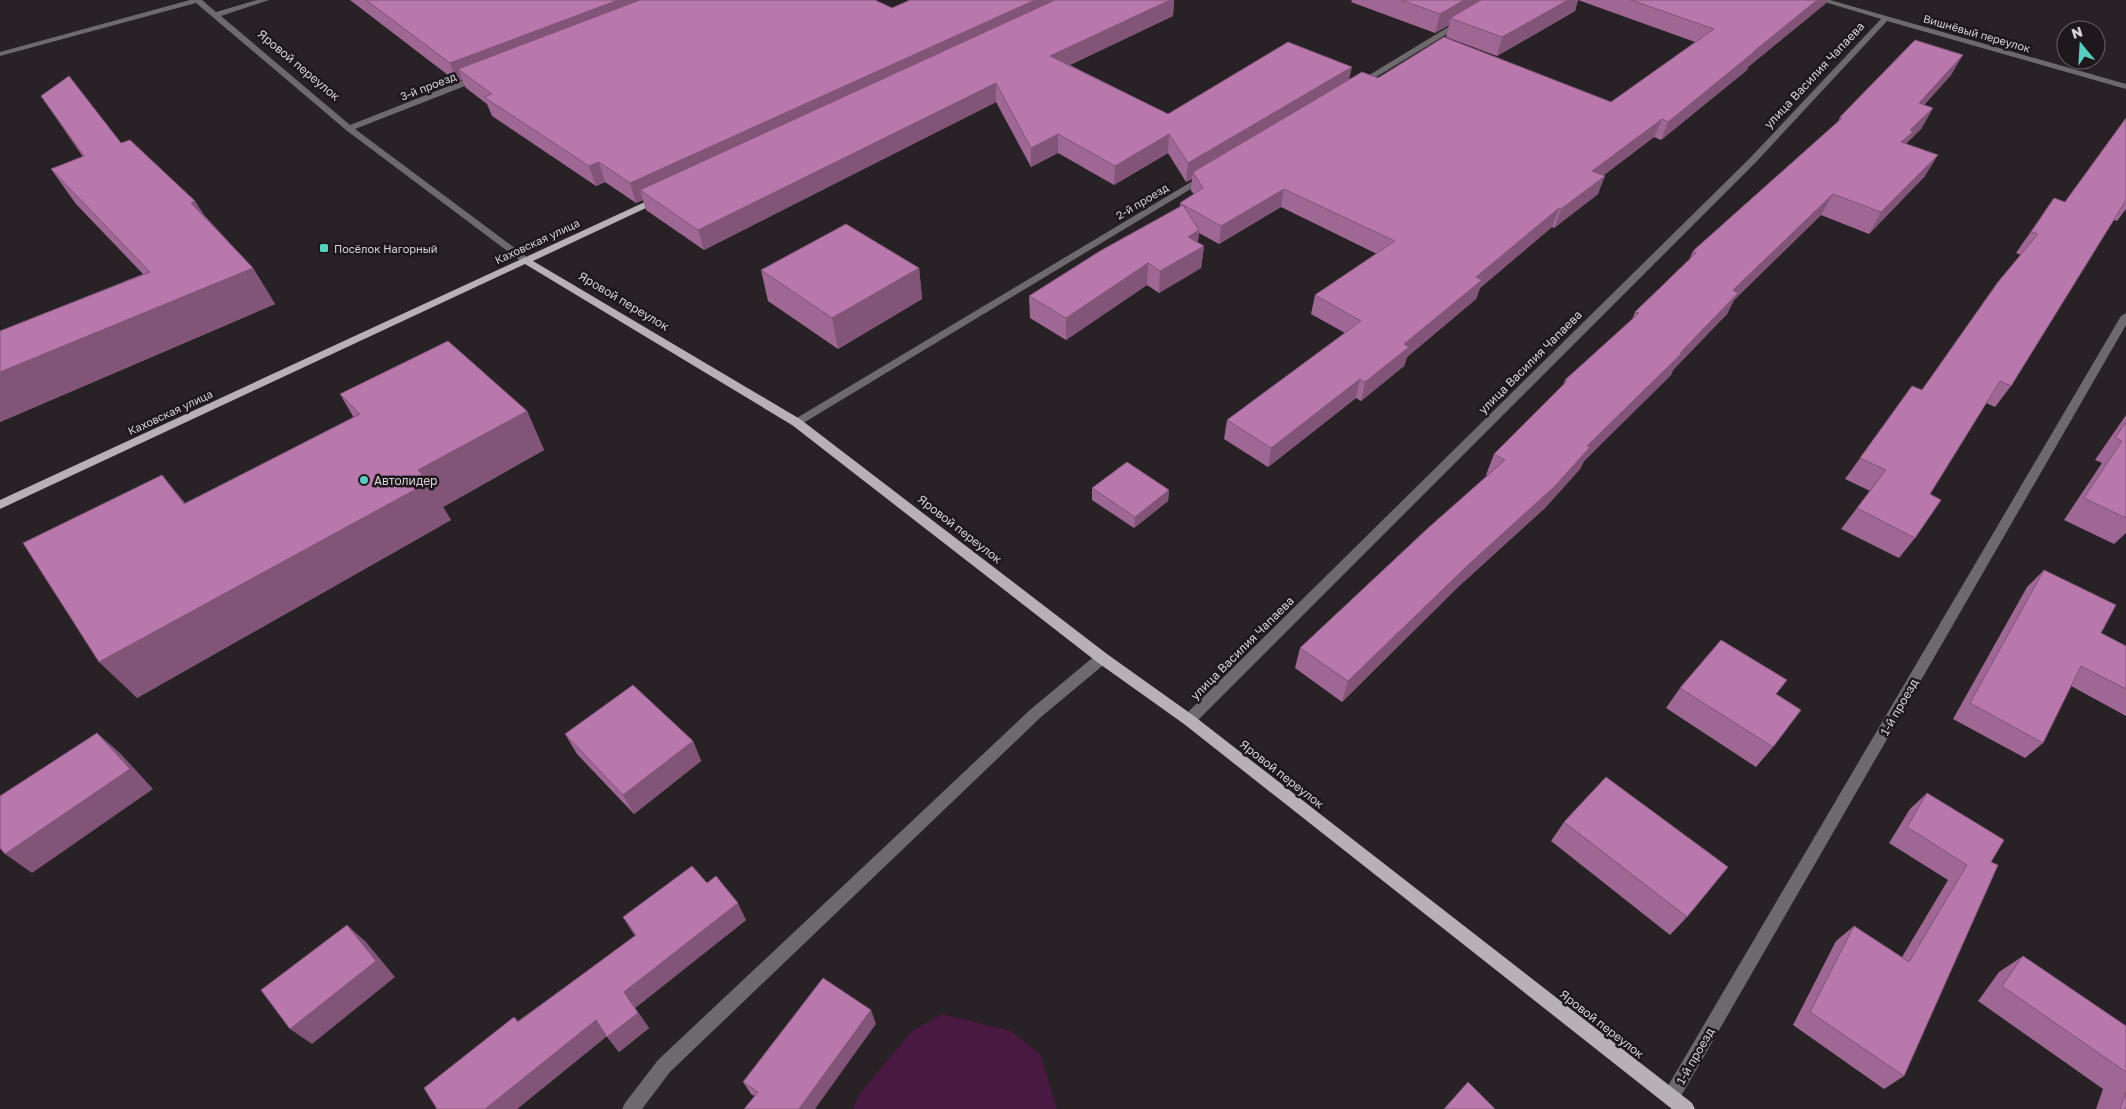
<svg xmlns="http://www.w3.org/2000/svg" width="2126" height="1109" viewBox="0 0 2126 1109" font-family="'Golos Text',sans-serif">
<style>
.green{fill:#491942}
.lines{fill:none;stroke-linecap:round;stroke-linejoin:round}
.minor{fill:#6d696c;fill-rule:evenodd}
.major{fill:#b7b0b5;fill-rule:evenodd}
.wall{fill:#9e6794}
.shaded-wall{fill:#815478}
.building{fill:#b878ac;stroke:#815478}
.poi-dot{fill:#59cebf;stroke:#1e181d;stroke-width:2}
.labels{text-anchor:middle;dominant-baseline:central;stroke-width:5;stroke-linejoin:round;paint-order:stroke}
.far-street-label{font-size:11px;fill:#d6d2d5;stroke:#1e181d}
.far-poi-label{font-size:11px;fill:#d6d2d5;stroke:#1e181d;text-anchor:start}
.street-label{font-size:12px;fill:#d6d2d5;stroke:#1e181d}
.poi-label{font-size:12px;fill:#d6d2d5;stroke:#1e181d;text-anchor:start}
</style>
<rect width="100%" height="100%" fill="#282126"/>
<path class="green" d="M942 1014 1011 1031 1040 1054 1057 1109H852L861 1092 912 1031Z"/>
<g class="lines">
<g class="minor">
<path d="M190 0H202L216 12 257 0H269L221 16 350 125 477 75H483V79L355 129 528 258V262H522L346 130 196 3 0 56V52Z"/>
<path d="M1818 0H1830L2126 84V89L1887 21 1756 162 1194 724 1189 726 1184 724 1182 720 1184 716 1750 158 1881 19Z"/>
<path d="M1458 21 1465 23 1363 85 1356 83Z"/>
<path d="M1206 173 1211 176 1209 178 800 425H792L790 422Z"/>
<path d="M2126 313V325L1677 1103 1671 1106 1665 1103 1662 1097 1665 1091 2121 316Z"/>
<path d="M1102 653 1107 654 1109 658 1107 662 1041 717 670 1072 642 1109H622L625 1103 658 1060 1031 709 1097 654Z"/>
</g>
<path class="major" d="M660 195 663 196V200L533 261 800 419 1107 654 1194 716 1692 1103 1695 1109H1672L1184 724 1097 662 792 425 525 264 0 509V500Z"/>
</g>
<g class="wall">
<path d="M350 0H875L892 8 910 0H1174L1173 16 1070 65 1168 114 1349 79 1378 78 1611 102 1695 42 1578 0 1575 11 1497 56 1446 37 1449 25 1435 33 1351 2 1352 0H1827L1825 4 1748 67 1747 70 1661 140 1654 137 1604 175 1598 194 1554 228 1552 227 1480 288 1476 299 1407 357 1404 366 1361 401 1356 398 1268 467 1224 439 1227 420 1345 333 1311 314 1315 295 1377 254 1281 207 1219 244 1199 233 1198 242 1204 246 1201 268 1159 293 1147 285 1066 340 1030 318 1029 296 1180 207V203L1194 194 1191 191 1192 179 1186 182 1168 153 1114 185 1058 153 1031 167 996 102 704 250 646 210 643 200 636 203 605 182 596 186 492 116 487 104 466 88 462 80 457 82Z"/>
<path d="M1951 75 1924 105 1933 108 1921 129 1906 143 1925 176 1869 234 1821 215 1734 300 1727 314 1673 370 1671 375 1584 461 1580 469 1545 508 1458 587 1342 702 1295 668 1300 648 1487 476 1486 475 1494 454 1563 385 1565 380 1632 320 1635 312 1689 260 1693 251 1838 122 1840 117Z"/>
<path d="M41 96 121 143 195 201 204 215 253 268 275 304 0 422V331L143 274 76 204 51 169 83 157Z"/>
<path d="M2126 118V209L2117 221 2114 220 2011 386 1995 407 1986 403 1930 494 1915 538 1899 558 1841 529 1870 491 1845 479 1912 386 1922 390 2021 255 2016 253 2054 198 2065 202Z"/>
<path d="M919 268 922 299 838 349 768 301 761 270Z"/>
<path d="M340 394 527 411 544 450 443 507 451 520 137 698 162 475 185 503 354 418Z"/>
<path d="M2126 415V533L2114 544 2064 520 2102 463 2095 460Z"/>
<path d="M1092 488 1169 490 1168 501 1134 528 1092 500Z"/>
<path d="M2044 570 2101 633 2126 646V716L2071 686 2043 743 2025 758 1953 719 2027 587Z"/>
<path d="M1680 688 1776 694 1773 747 1756 767 1666 708Z"/>
<path d="M565 734 693 741 701 761 634 814 577 754Z"/>
<path d="M1927 793 1991 862 1904 1076 1884 1089 1793 1025 1836 941 1854 926 1902 957 1948 880 1889 843 1910 809Z"/>
<path d="M1564 822 1687 917 1670 935 1551 841Z"/>
<path d="M707 883 746 920 635 1008 649 1028 619 1052 607 1036 517 1109H437L514 1017 518 1021 635 936 623 917Z"/>
<path d="M2023 956 2126 1026V1109H2096L2103 1089 1978 1001 1999 972Z"/>
<path d="M876 1024 754 1096 751 1094 743 1082Z"/>
</g>
<g class="shaded-wall">
<path d="M618 0H670L458 69 462 80 457 82 450 63Z"/>
<path d="M1035 0H1075L640 190 643 200 636 203 630 183Z"/>
<path d="M1170 0H1174L1173 16 1050 74V56Z"/>
<path d="M1464 0H1490L1450 18 1449 25 1435 33 1440 14Z"/>
<path d="M1568 0H1578L1575 11 1497 56 1502 37Z"/>
<path d="M1817 0H1827L1825 4 1748 67 1747 70 1661 140 1668 122Z"/>
<path d="M1963 55 1951 75 1907 124 1919 103Z"/>
<path d="M1352 67 1348 85 1193 172 1192 179 1186 182 1188 163Z"/>
<path d="M996 83V102L704 250 698 230Z"/>
<path d="M1933 108 1921 129 1906 144 1901 142 1910 130Z"/>
<path d="M1662 119 1654 137 1585 189 1592 171Z"/>
<path d="M1058 134V153L1031 167V148Z"/>
<path d="M1169 134 1168 153 1114 185 1115 166Z"/>
<path d="M1938 155 1925 176 1869 234 1881 212Z"/>
<path d="M599 162 605 182 596 186 589 166Z"/>
<path d="M1605 176 1598 194 1554 228 1561 209Z"/>
<path d="M1284 189 1281 207 1219 244 1221 226Z"/>
<path d="M1833 194 1821 215 1734 300 1727 314 1673 370 1671 375 1584 461 1580 469 1545 508 1458 587 1342 702 1348 681 1680 353 1733 290Z"/>
<path d="M195 201 217 237 191 203Z"/>
<path d="M1559 208 1552 227 1480 288 1476 299 1407 357 1404 366 1361 401 1365 382 1404 344 1476 277Z"/>
<path d="M1199 230 1197 250 1204 246 1201 268 1159 293 1160 271 1188 237Z"/>
<path d="M1148 263 1147 285 1066 340V318Z"/>
<path d="M253 268 275 304 0 422V372Z"/>
<path d="M919 268 922 299 838 349 832 318Z"/>
<path d="M1360 379 1356 398 1268 467 1271 448Z"/>
<path d="M527 411 544 450 443 507 451 520 137 698 99 662 418 470Z"/>
<path d="M1169 490 1168 501 1134 528 1135 517Z"/>
<path d="M97 733 120 753 153 789 32 873 5 854Z"/>
<path d="M693 741 701 761 634 814 623 795Z"/>
<path d="M738 903 746 920 635 1008 649 1028 619 1052 607 1037 624 992Z"/>
<path d="M347 925 366 942 395 977 312 1044 290 1029Z"/>
<path d="M871 1010 876 1024 815 1109H799Z"/>
<path d="M596 1020 608 1035 517 1109H485Z"/>
</g>
<g class="building">
<path d="M366 0H618L450 63Z"/>
<path d="M640 0H875L892 8 910 0H1035L630 183 599 162 589 166 484 97 492 94 458 69Z"/>
<path d="M1055 0H1170L1050 56 1168 114 1288 42 1352 67 1188 163 1169 134 1115 166 1058 134 1031 148 996 83 698 230 640 190Z"/>
<path d="M1401 0H1464L1440 14Z"/>
<path d="M1481 0H1568L1502 37 1450 18Z"/>
<path d="M1631 0H1817L1753 52H1754L1668 122 1662 119 1592 171 1605 176 1561 209 1559 208 1476 277 1482 280 1404 344 1409 347 1365 382 1360 379 1271 448 1227 420 1361 321 1315 295 1395 241 1284 189 1221 226 1180 203 1203 188 1193 172 1362 72 1378 78 1444 37 1611 102 1714 29Z"/>
<path d="M1915 40 1963 55 1919 103 1933 108 1910 130 1913 132 1901 142 1938 155 1881 212 1833 194 1733 290 1738 293 1680 353H1682L1587 446 1590 447 1555 486 1467 566 1348 681 1300 648 1427 529 1505 460 1494 454 1567 381 1565 380 1639 313 1635 312 1696 253 1693 251 1842 118 1840 117Z"/>
<path d="M69 76 121 143 130 140 195 201 191 203 253 268 0 372V331L150 272 51 169 84 156 41 96Z"/>
<path d="M2126 118V200L2011 386 2000 381 1930 494 1941 500 1915 538 1857 508 1886 470 1860 458 1912 386 1922 390 1998 282 2038 234 2031 232 2054 198 2065 202Z"/>
<path d="M1183 205 1199 230 1188 237 1204 246 1160 271 1148 263 1066 318 1029 296 1100 251Z"/>
<path d="M846 224 919 268 832 318 761 270Z"/>
<path d="M448 341 527 411 418 470 429 482 99 662 23 543 162 475 184 504 360 414 340 394Z"/>
<path d="M2126 422V518L2084 498 2122 441 2115 438Z"/>
<path d="M1127 462 1169 490 1135 517 1092 488Z"/>
<path d="M2044 570 2116 605 2101 633 2126 646V689L2081 666 2043 743 1970 703Z"/>
<path d="M1721 640 1787 680 1776 694 1801 710 1773 747 1680 688Z"/>
<path d="M633 685 693 741 623 795 565 734Z"/>
<path d="M97 733 130 769 5 854 0 848V796Z"/>
<path d="M1606 777 1728 867 1687 917 1564 822Z"/>
<path d="M1927 793 2004 840 1991 862 1998 865 1904 1076 1810 1012 1854 926 1909 962 1967 865 1907 827Z"/>
<path d="M692 866 707 883 716 876 738 903 624 992 638 1013 607 1037 596 1020 485 1109H437L424 1088 514 1017 518 1022 636 935 623 917Z"/>
<path d="M347 925 376 961 290 1029 261 990Z"/>
<path d="M2023 956 2126 1026V1072L2002 986Z"/>
<path d="M823 978 871 1010 799 1109H744L758 1092 743 1082Z"/>
<path d="M1468 1082 1495 1109H1444Z"/>
<path d="M2126 1092V1109H2120Z"/>
</g>
<g class="poi-dot">
<rect x="319" y="243" width="10" height="10" rx="2.5"/>
<circle cx="364" cy="480" r="5"/>
</g>
<g class="labels">
<g class="far-street-label">
<text transform="translate(1977 33) rotate(16)">Вишнёвый переулок</text>
<text transform="translate(428 86) rotate(-21)">3-й проезд</text>
<text transform="translate(1142 201) rotate(-31)">2-й проезд</text>
<text transform="translate(537 241) rotate(-25)">Каховская улица</text>
<text transform="translate(170 412) rotate(-25)">Каховская улица</text>
</g>
<g class="far-poi-label">
<text x="334" y="248">Посёлок Нагорный</text>
</g>
<g class="street-label">
<text transform="translate(299 65) rotate(40)">Яровой переулок</text>
<text transform="translate(1814 75) rotate(-47)">улица Василия Чапаева</text>
<text transform="translate(624 301) rotate(31)">Яровой переулок</text>
<text transform="translate(1530 362) rotate(-45)">улица Василия Чапаева</text>
<text transform="translate(960 529) rotate(38)">Яровой переулок</text>
<text transform="translate(1242 648) rotate(-45)">улица Василия Чапаева</text>
<text transform="translate(1899 707) rotate(-60)">1-й проезд</text>
<text transform="translate(1282 774) rotate(38)">Яровой переулок</text>
<text transform="translate(1602 1024) rotate(38)">Яровой переулок</text>
<text transform="translate(1695 1056) rotate(-60)">1-й проезд</text>
</g>
<g class="poi-label">
<text x="374" y="480">Автолидер</text>
</g>
</g>
<g transform="translate(2081 45) rotate(342)"><circle r="24" fill="#1e181d" stroke="#686267"/>
<path d="M0-4L9 19L0 12L-9 19Z" fill="#59cebf"/>
<text y="-8" font-size="14" font-weight="bold" text-anchor="middle" fill="#d6d2d5">N</text>
</g>
</svg>
